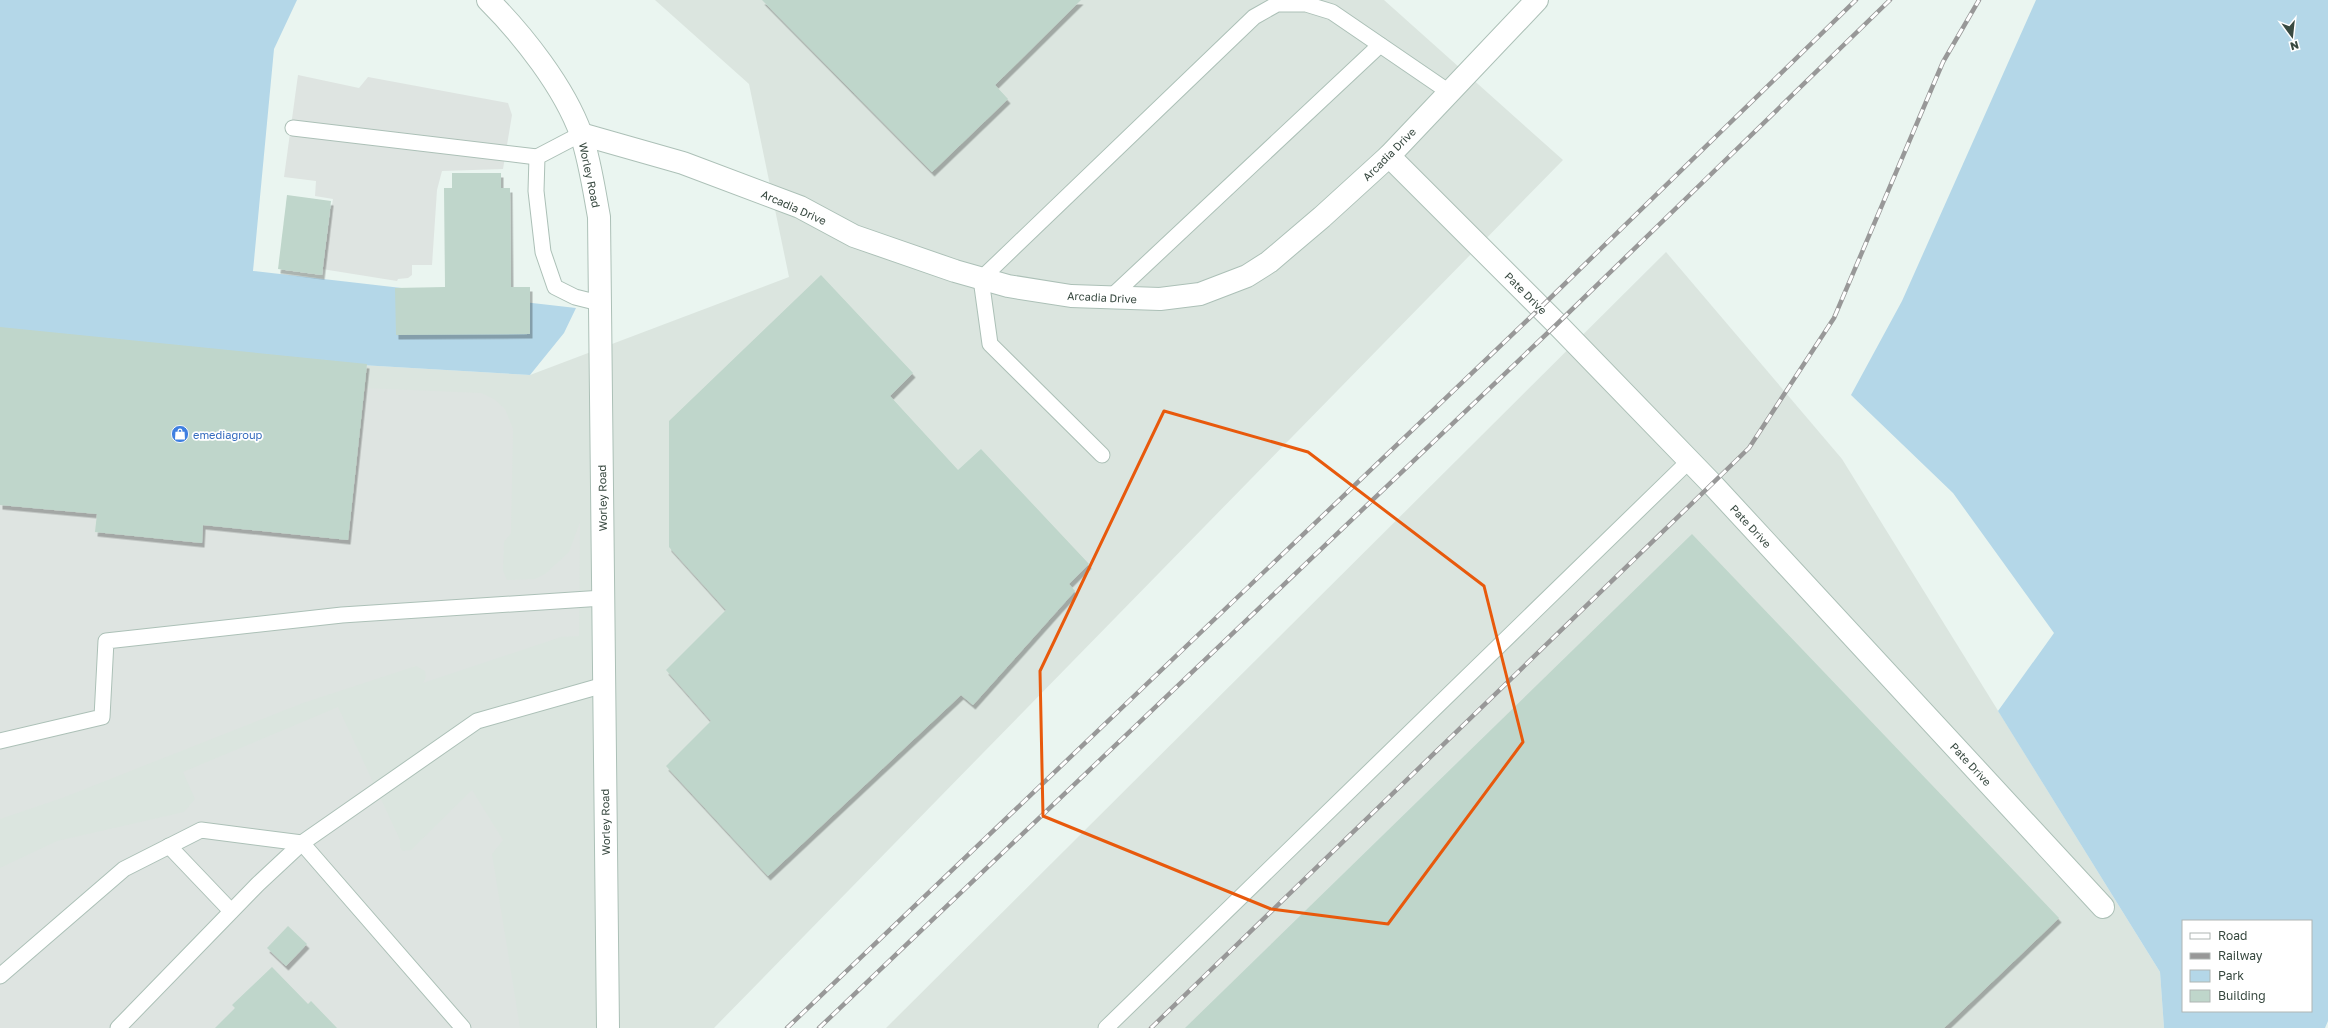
<svg xmlns="http://www.w3.org/2000/svg" width="2328" height="1028" viewBox="0 0 2328 1028" font-family="'Golos Text',sans-serif">
<style>
.industrial{fill:#dbe5df}
.green{fill:#b4d7e8;fill-rule:evenodd}
.parking{fill:#dee4e1;fill-rule:evenodd}
.building{fill:#bfd6cb;filter:url(#shadow)}
.lines{fill:none;stroke-linecap:round;stroke-linejoin:round}
.lane-casing{stroke:#acc0b7;stroke-width:17}
.street-casing{stroke:#acc0b7;stroke-width:24}
.lane{stroke:#fff;stroke-width:15}
.street{stroke:#fff;stroke-width:22}
.rail-casing{stroke:#989898;stroke-width:4.5}
.rail{stroke:#fff;stroke-width:3;stroke-dasharray:9;stroke-linecap:butt}
.marked{fill:none;stroke:#e8590c;stroke-width:3;stroke-linejoin:round}
.labels{text-anchor:middle;dominant-baseline:central;stroke-width:3.5;stroke-linejoin:round;paint-order:stroke}
.street-label{font-size:11px;fill:#384940;stroke:#fff}
.shop-label{font-size:11px;fill:#366cbe;stroke:#fff;text-anchor:start}
</style>
<defs>
<filter id="shadow"><feDropShadow dx="2.5" dy="4.5" stdDeviation="0" flood-color="#0004"/></filter>
</defs>
<rect width="100%" height="100%" fill="#eaf5f0"/>
<g class="industrial">
<path d="M655 0H1384L1563 160 714 1028H0V344L530 375 789 277 749 84Z"/>
<path d="M1666 252 1842 459 2160 972 2164 1028H886Z"/>
</g>
<g class="green">
<path d="M0 0H297L274 49 253 271 576 308 564 333 530 375 0 344Z"/>
<path d="M2036 0H2328V1021L2325 1028H2164L2160 972 1998 711 2054 633 1953 493 1851 395 1902 301ZM2183 921H2311V1011H2183Z"/>
</g>
<g class="parking">
<path d="M298 75 359 88 368 77 508 103 512 115 503 169 442 171 437 190 432 265H412V275L408 278 398 279 397 281 322 269 333 199 315 196 316 181 284 177Z"/>
<path d="M365 388 481 393 494 399 505 409 513 429 511 533 504 542 503 571 507 580 535 579 545 574 569 552 580 522 579 636 561 637 423 683 426 677 425 671 416 666 303 703 62 798 0 819V504L97 514 94 532 201 543 203 525 348 540Z"/>
<path d="M338 707 400 840V848L403 851 411 850 472 790 503 840 492 854 520 1028H337L311 1001 308 1004 272 967 233 1004 236 1008 215 1028H0V868L57 841 184 812 195 799 183 772ZM288 926 307 944 267 948Z"/>
</g>
<g class="building">
<path d="M762 0H1081L995 85 1008 99 932 172Z"/>
<path d="M452 173H501V188H510L511 287H530V334L396 335 395 288 445 287 444 188H452Z"/>
<path d="M287 195 331 201 322 275 278 269Z"/>
<path d="M821 275 913 373 890 396 958 470 981 449 1089 564 1069 584 1075 591 973 705 961 695 768 876 666 766 711 721 666 670 726 610 669 547V421Z"/>
<path d="M0 327 367 364 348 540 203 525 202 543 95 532 97 514 0 505Z"/>
<path d="M1692 534 2059 918 1944 1028H1185Z"/>
<path d="M288 926 307 944 286 966 267 948Z"/>
<path d="M272 967 308 1004 311 1001 337 1028H215L235 1008 232 1005Z"/>
</g>
<g class="lines">
<defs>
<g id="lane">
<path d="M293 128 537 157"/>
<path d="M581 134 537 157 536 191 543 252 555 287 575 297 599 303"/>
<path d="M1110 298 1380 45"/>
<path d="M1102 455 990 344 981 279 1254 17 1277 4H1306L1332 12 1449 92"/>
<path d="M0 741 102 717 106 641 342 615 603 598"/>
<path d="M169 846 231 911"/>
<path d="M0 976 124 869 201 830 302 843 463 1028"/>
<path d="M118 1028 258 884 302 843 477 721 604 685"/>
<path d="M1106 1028 1689 461"/>
</g>
<g id="street">
<path d="M488 0C523 35 564 87 581 134 590 161 594 190 599 217L608 1028"/>
<path d="M581 134 683 163 800 207 854 236 955 271 1008 286 1071 296 1160 299 1200 294 1247 276 1269 262 1322 217 1389 156 1537 0"/>
<path d="M1389 156 1557 324 1712 484 2103 907"/>
</g>
</defs>
<use href="#lane" class="lane-casing"/>
<use href="#street" class="street-casing"/>
<use href="#lane" class="lane"/>
<use href="#street" class="street"/>
<defs>
<g id="rail">
<path d="M787 1028 1540 308 1856 0"/>
<path d="M819 1028 1557 324 1890 0"/>
<path d="M1151 1028 1749 448 1834 318 1943 62 1979 0"/>
</g>
</defs>
<use href="#rail" class="rail-casing"/>
<use href="#rail" class="rail"/>
</g>
<path class="marked" d="M1164 411 1308 452 1484 586 1523 742 1388 924 1271 909 1043 816 1040 671Z"/>
<defs>
<symbol id="shop-disc" viewBox="-11 -11 22 22"><circle r="9.5" fill="#3f7fe0" stroke="#fff"/><path d="M-5-2.5h2.3a2.7 3.5 0 0 1 5.4 0H5L5.5 6h-11ZM-1.5-2.5h3a1.5 2.3 0 0 0-3 0Z" fill="#fff"/></symbol>
</defs>
<g fill-rule="evenodd">
<use href="#shop-disc" x="170" y="424" width="20" height="20"/>
</g>
<g class="labels">
<g class="street-label">
<text transform="translate(1389 154) rotate(-45)">Arcadia Drive</text>
<text transform="translate(590 175) rotate(78)">Worley Road</text>
<text transform="translate(794 207) rotate(24)">Arcadia Drive</text>
<text transform="translate(1526 293) rotate(45)">Pate Drive</text>
<text transform="translate(1102 297) rotate(3)">Arcadia Drive</text>
<text transform="translate(602 498) rotate(-91)">Worley Road</text>
<text transform="translate(1751 526) rotate(47)">Pate Drive</text>
<text transform="translate(1971 764) rotate(47)">Pate Drive</text>
<text transform="translate(605 822) rotate(-91)">Worley Road</text>
</g>
<g class="shop-label">
<text x="193" y="434">emediagroup</text>
</g>
</g>
<rect x="2182" y="920" width="130" height="92" fill="#ffffff" stroke="#afb6b3"/>
<rect x="2190" y="933" width="20" height="6" fill="#ffffff" stroke="#afb6b3"/>
<text x="2218" y="940" font-size="12" fill="#384940">Road</text>
<rect x="2190" y="953" width="20" height="6" fill="#989898" stroke="#afb6b3"/>
<text x="2218" y="960" font-size="12" fill="#384940">Railway</text>
<rect x="2190" y="970" width="20" height="12" fill="#b4d7e8" stroke="#afb6b3"/>
<text x="2218" y="980" font-size="12" fill="#384940">Park</text>
<rect x="2190" y="990" width="20" height="12" fill="#bfd6cb" stroke="#afb6b3"/>
<text x="2218" y="1000" font-size="12" fill="#384940">Building</text>
<g transform="translate(2292 36) rotate(165)" stroke="#ffffff" stroke-width="3" paint-order="stroke">
<path d="M0-3L7 15L0 10L-7 15Z" fill="#384940"/>
<text y="-6" font-size="11" font-weight="bold" text-anchor="middle" fill="#384940">N</text>
</g>
</svg>
